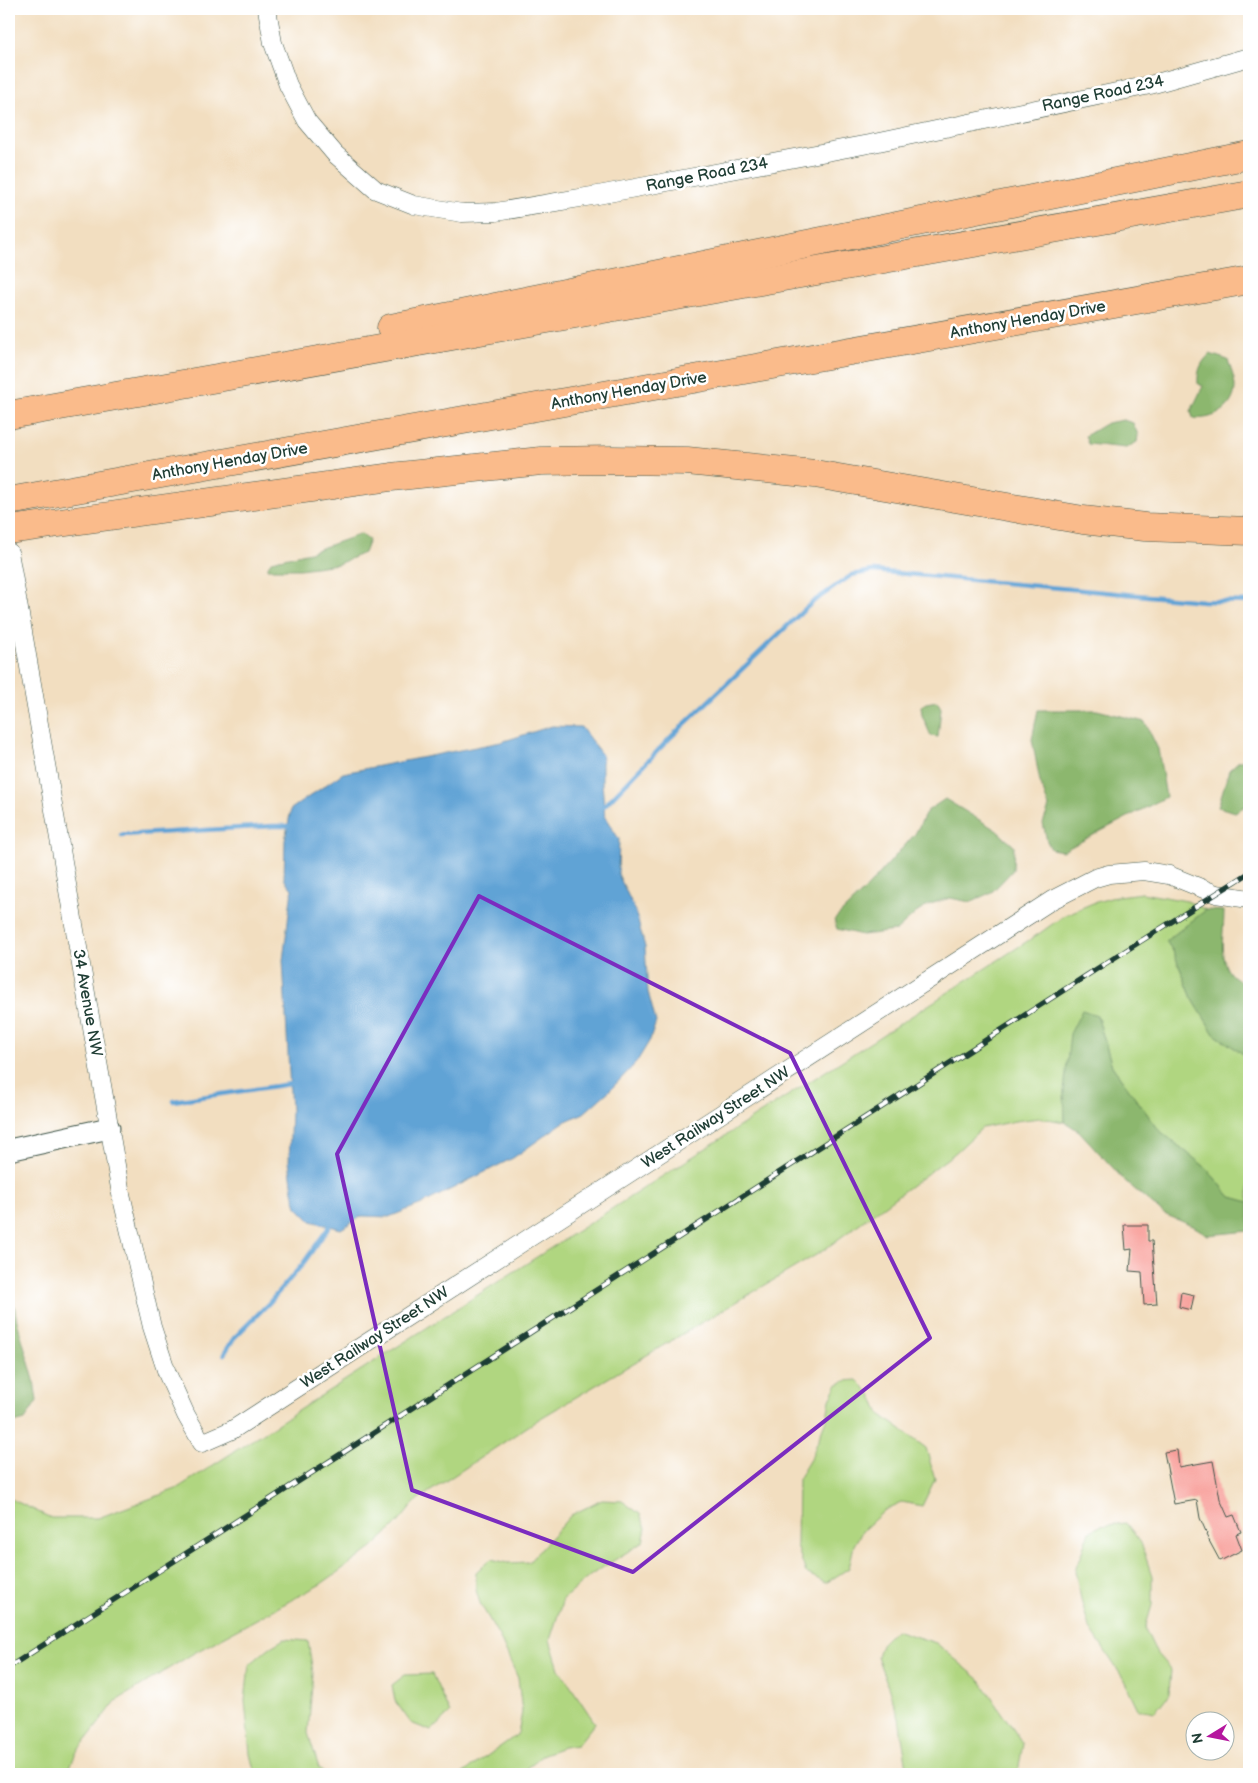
<svg xmlns="http://www.w3.org/2000/svg" width="1258" height="1783" viewBox="0 0 1258 1783" font-family="'Balsamiq Sans',sans-serif">
<style>
.green{fill:#b0d680;stroke:#688a5a}
.forest{fill:#8cb76e;stroke:#567a51}
.water{fill:#61a3d5;stroke:#407084}
.lines{fill:none;stroke-linecap:round;stroke-linejoin:round}
.stream{stroke:#61a3d5;stroke-width:4.5}
.building{fill:#f89f9a}
.minor-casing{stroke:#3f5549;stroke-width:19}
.tertiary-casing{stroke:#3f5549;stroke-width:23}
.motorway-casing{stroke:#3f5549;stroke-width:29}
.minor{stroke:#fff;stroke-width:18}
.tertiary{stroke:#fff;stroke-width:21}
.motorway{stroke:#fabb8b;stroke-width:28}
.rail-casing{stroke:#1f3d34;stroke-width:5.5}
.rail{stroke:#fff;stroke-width:4;stroke-dasharray:11;stroke-linecap:butt}
.marked{fill:none;stroke:#7b2cbf;stroke-width:4;stroke-linejoin:round}
.labels{text-anchor:middle;dominant-baseline:central;stroke-width:5;stroke-linejoin:round;paint-order:stroke}
.street-label{font-size:16px;fill:#1f3d34;stroke:#fff}
</style>
<rect width="100%" height="100%" fill="#fff"/>
<filter id="ink" filterUnits="userSpaceOnUse"><feTurbulence type="fractalNoise" baseFrequency=".02" numOctaves="2"/><feDisplacementMap in="SourceGraphic" scale="10" xChannelSelector="R" yChannelSelector="G"/><feConvolveMatrix kernelMatrix="1 2 1 2 8 2 1 2 1" color-interpolation-filters="sRGB"/></filter>
<filter id="wash" filterUnits="userSpaceOnUse"><feTurbulence type="fractalNoise" baseFrequency=".0096" numOctaves="4" result="noise"/><feDisplacementMap in="SourceGraphic" scale="20" xChannelSelector="R" yChannelSelector="G"/><feGaussianBlur stdDeviation="1.12" result="paint"/><feColorMatrix in="noise" values="0 0 0 0 0 0 0 0 0 0 0 0 0 0 0 0 0 1.4 0 .05"/><feComposite in="paint" operator="in"/></filter>
<g filter="url(#wash)">
<rect width="100%" height="100%" fill="#f2dec0"/>
<g class="green">
<path d="M1142 893 1187 901 1206 910 1166 941 1173 951 1192 998 1214 1034 1249 1058V1202L1231 1197 1205 1167 1159 1130 1112 1066 1097 1015 1064 1091 1065 1122 1040 1118 1015 1121 982 1128 955 1153 821 1252 539 1419 417 1500 397 1524 372 1548 321 1584 194 1653 116 1701 76 1753 67 1774H9V1498L51 1518H98L176 1489 896 1026 1040 933 1065 915 1093 903 1118 896Z"/>
<path d="M857 1380 871 1394 880 1414 926 1448 935 1479 922 1506 902 1502 885 1510 863 1530 854 1545 849 1568 826 1583 806 1573 797 1546 798 1479 812 1456 827 1417 830 1400 837 1385 845 1381Z"/>
<path d="M602 1500 622 1501 640 1514 646 1528 643 1542 591 1575 563 1599 550 1640 559 1669 595 1723 577 1745 563 1747 544 1754 519 1774H462L518 1734 522 1712 518 1678 499 1636 480 1603 476 1590V1572L491 1559 508 1563 529 1562 571 1515Z"/>
<path d="M1126 1523 1141 1543 1152 1576V1605L1145 1629 1157 1654 1171 1670 1169 1694 1155 1712 1138 1709 1123 1678 1089 1627 1081 1599 1075 1571 1089 1532 1100 1526Z"/>
<path d="M895 1630 936 1643 981 1681 1023 1744 1018 1771 1014 1774H908L899 1718 877 1656 881 1644Z"/>
<path d="M284 1639 308 1641 313 1673 308 1733 319 1768 326 1774H255L250 1754 245 1701 249 1665 269 1648Z"/>
<path d="M432 1674 450 1713 431 1731 411 1723 395 1701 392 1685 405 1675Z"/>
</g>
<g class="forest">
<path d="M1210 354 1228 360C1230 368 1235 378 1235 387 1235 408 1213 421 1193 418L1191 411 1203 386 1198 384C1197 371 1201 362 1210 354Z"/>
<path d="M1123 420 1133 423 1138 435 1137 442 1126 448 1088 444 1085 436 1107 423Z"/>
<path d="M361 534 369 540 364 553 338 564 300 569H267L271 561 310 552Z"/>
<path d="M937 701 941 708 938 737 931 736 922 715 921 706 926 703Z"/>
<path d="M1038 710H1097L1145 722 1158 749 1166 797 1063 851 1051 849 1047 841 1043 823 1049 807 1040 782 1032 739Z"/>
<path d="M1249 760V804L1235 812 1218 807 1229 770 1239 761Z"/>
<path d="M945 799 996 830 1014 846 1013 870 992 892 970 902 950 898 930 904 916 913 896 931 862 935 837 929 834 920 864 891 915 834 927 811Z"/>
<path d="M1206 910 1224 911C1224 941 1213 975 1249 984V1058L1214 1034 1192 998 1173 951 1166 941Z"/>
<path d="M1082 1010 1097 1015 1112 1066 1159 1130 1205 1167 1231 1197 1249 1202V1231L1208 1235 1193 1226 1164 1214 1125 1181 1079 1131 1065 1122 1064 1091 1070 1034Z"/>
<path d="M9 1274 17 1321 34 1380 37 1401 25 1420 14 1423 9 1421Z"/>
</g>
<path class="water" d="M552 726 581 727 602 755V783L605 817 619 839 618 874 635 910 645 947 648 992 656 1022 650 1040 636 1063 610 1090 584 1113 564 1122 513 1158 422 1204 389 1217 362 1216 341 1229 311 1221 297 1207 293 1191 289 1161 291 1111 283 960 292 889 284 879 285 840 291 809 343 773 501 742Z"/>
<g class="lines">
<g class="stream">
<path d="M604 806 671 737 804 610 814 601 852 575 873 571 1203 601 1249 602"/>
<path d="M121 835 273 826H288"/>
<path d="M173 1101 290 1084"/>
<path d="M224 1354 234 1338 269 1303 302 1265 329 1227"/>
</g>
</g>
<g id="blocks">
<g class="building">
<path d="M1124 1225H1148V1241H1152L1157 1304 1144 1305 1142 1272 1130 1271 1132 1249 1126 1250Z"/>
<path d="M1181 1292 1194 1295 1191 1310 1179 1307Z"/>
<path d="M1177 1450 1179 1467 1213 1461 1220 1499 1228 1517 1234 1515 1241 1532 1236 1534 1242 1550 1220 1561 1206 1535 1207 1534 1200 1518 1197 1500 1174 1504 1164 1452Z"/>
</g>
</g>
</g>
<g filter="url(#ink)">
<use href="#blocks" fill-opacity="0" stroke="#3f5549" stroke-width="1"/>
<g class="lines">
<defs>
<g id="minor">
<path d="M267 9 273 43 288 85 307 121 335 154 376 190 414 205 462 213 496 212 598 195 874 143 1150 85 1249 57"/>
<path d="M9 552 121 1194 152 1327 167 1373 186 1415 202 1443 232 1430 1052 900 1095 878 1109 874 1144 871 1169 875 1216 894 1249 899"/>
</g>
<path id="tertiary" d="M9 1150 109 1128"/>
<g id="motorway">
<path d="M391 328 1249 155"/>
<path d="M9 415 1249 194"/>
<path d="M9 501 1249 280"/>
<path d="M9 530 391 477 541 461 612 460 687 461 815 474 1083 520 1145 527 1249 531"/>
</g>
</defs>
<use href="#minor" class="minor-casing"/>
<use href="#tertiary" class="tertiary-casing"/>
<use href="#motorway" class="motorway-casing"/>
<use href="#minor" class="minor"/>
<use href="#tertiary" class="tertiary"/>
<use href="#motorway" class="motorway"/>
<defs>
<path id="rail" d="M9 1667 1106 963 1249 873"/>
</defs>
<use href="#rail" class="rail-casing"/>
<use href="#rail" class="rail"/>
</g>
</g>
<path class="marked" d="M479 896 790 1053 930 1338 633 1572 412 1490 337 1154Z"/>
<g class="labels">
<g class="street-label">
<text transform="translate(1103 94) rotate(-12)">Range Road 234</text>
<text transform="translate(707 175) rotate(-11)">Range Road 234</text>
<text transform="translate(1028 320) rotate(-10)">Anthony Henday Drive</text>
<text transform="translate(629 391) rotate(-10)">Anthony Henday Drive</text>
<text transform="translate(230 462) rotate(-10)">Anthony Henday Drive</text>
<text transform="translate(87 1003) rotate(80)">34 Avenue NW</text>
<text transform="translate(716 1118) rotate(-33)">West Railway Street NW</text>
<text transform="translate(375 1338) rotate(-33)">West Railway Street NW</text>
</g>
</g>
<rect width="1258" height="1783" fill="none" stroke="#fff" stroke-width="30"/>
<g transform="translate(1210 1736) rotate(260)"><circle r="24" fill="#ffffff" stroke="#a5b1ae"/>
<path d="M0-4L9 19L0 12L-9 19Z" fill="#b5179e"/>
<text y="-8" font-size="14" font-weight="bold" text-anchor="middle" fill="#1f3d34">N</text>
</g>
</svg>
